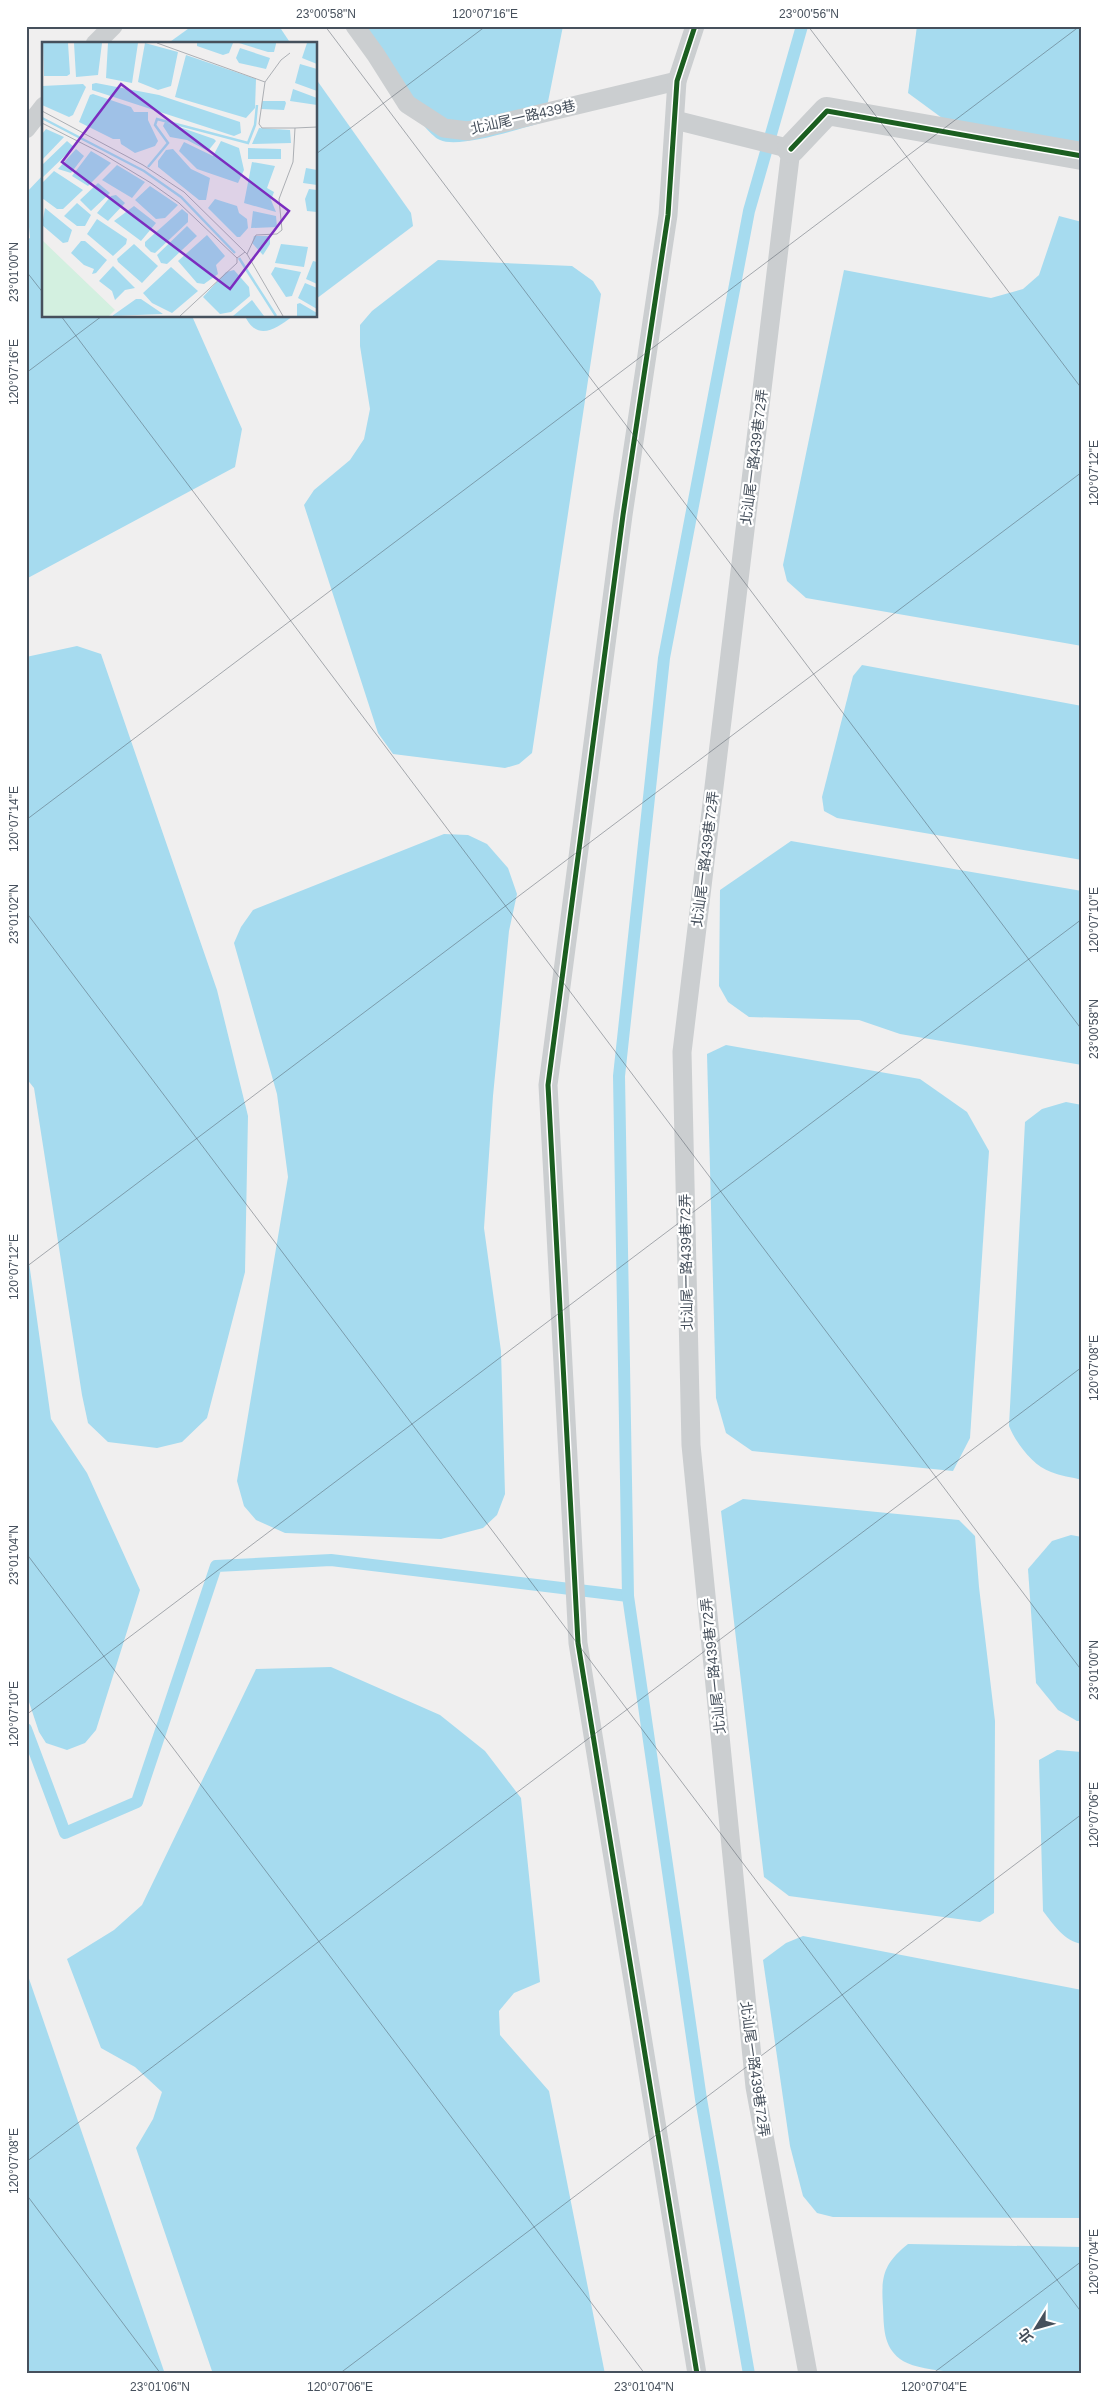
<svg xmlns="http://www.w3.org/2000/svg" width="1108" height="2400" viewBox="0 0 1108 2400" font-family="Helvetica,'Noto Sans TC',sans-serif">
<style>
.water{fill:#a6dbef}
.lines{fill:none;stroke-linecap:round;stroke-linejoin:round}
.stream{stroke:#a6dbef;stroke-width:12}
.lane{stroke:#cbced0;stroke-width:19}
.street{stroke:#cbced0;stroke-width:28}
.cycleway-casing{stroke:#fff;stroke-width:8}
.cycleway{stroke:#1b5e20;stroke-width:5}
.ticks{fill:none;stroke:#46505c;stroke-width:1;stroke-opacity:0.45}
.labels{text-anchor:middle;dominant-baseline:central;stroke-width:4.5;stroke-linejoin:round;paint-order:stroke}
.street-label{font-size:14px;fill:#46505c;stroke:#fff}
.inset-river{fill:none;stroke:#a6dbef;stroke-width:2.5}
.inset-road{fill:none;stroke:#acafb4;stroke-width:1}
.view{fill:#7b2cbf;fill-opacity:0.15;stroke:#7b2cbf;stroke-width:2.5}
.inset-edge{fill:none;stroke:#46505c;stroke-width:2.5}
.neatline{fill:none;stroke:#46505c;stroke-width:2}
.ticks-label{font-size:12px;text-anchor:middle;fill:#46505c}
</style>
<rect width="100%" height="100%" fill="#f0efef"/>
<g class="water">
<path d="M192 26H279L291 44H167Z"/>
<path d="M357 26H563L544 122C522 128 459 149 440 140 421 132 371 48 357 26Z"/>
<path d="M917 26H1082V168L987 151 908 93Z"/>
<path d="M316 79 411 213 413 226 316 299Z"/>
<path d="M44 174V316H192L242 429 235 467 26 579V240L30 238 26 193Z"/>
<path d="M1059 216 1082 222V646L806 598 787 581 783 565 844 270 991 298 1023 289 1039 275Z"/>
<path d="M438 260 572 266 593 281 601 294 532 753 519 764 505 768 393 754 378 733 304 505 314 490 350 460 364 439 370 409 360 346V325L372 311Z"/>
<path d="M245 316H293C276 329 257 342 245 316Z"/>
<path d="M77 646 101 654 217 990 248 1116 245 1272 207 1418 182 1442 157 1448 108 1442 88 1423 82 1395 34 1088 26 1078V657Z"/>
<path d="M862 665 1082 706V860L837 818 824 811 822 797 853 676Z"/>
<path d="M444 834 468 835 487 844 508 868 517 894 509 931 493 1096 484 1228 501 1351 505 1494 497 1515 483 1528 441 1539 285 1533 256 1520 244 1506 237 1481 288 1177 277 1094 234 943 241 927 253 910Z"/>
<path d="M791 841 1082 891V1065L900 1034 859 1020 749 1017 728 1002 719 986 720 890Z"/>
<path d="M726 1045 920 1079 967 1112 989 1151 970 1438 953 1471 752 1451 726 1433 716 1398 707 1054Z"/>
<path d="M1066 1102 1082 1105V1480C1072 1477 1060 1476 1051 1472 1033 1466 1016 1443 1009 1426L1025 1122 1042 1109Z"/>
<path d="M26 1241 51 1419 87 1473 140 1590 96 1730 85 1743 67 1750 46 1743 39 1732 26 1693Z"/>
<path d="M743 1499 959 1520 975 1536 979 1587 995 1721 994 1913 980 1922 789 1896 764 1877 721 1511Z"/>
<path d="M1071 1535 1082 1537V1721H1077L1058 1710 1036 1683 1028 1569 1052 1541Z"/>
<path d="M331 1667 440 1715 485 1751 521 1798 540 1982 514 1993 499 2011 500 2035 549 2091 605 2374H213L136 2148 153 2119 162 2092 135 2067 101 2048 67 1959 114 1930 142 1905 256 1669Z"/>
<path d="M1057 1750 1082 1752V1944C1064 1941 1053 1924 1043 1911L1039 1760Z"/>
<path d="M803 1936 1082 1990V2218L833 2217 817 2213 803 2196 790 2146 763 1960 786 1943Z"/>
<path d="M26 1970 165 2374H26Z"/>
<path d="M908 2244 1082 2247V2374C1046 2374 925 2379 900 2359 883 2346 884 2327 883 2307 881 2277 883 2264 908 2244Z"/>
</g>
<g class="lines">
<g class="stream">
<path d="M26 1729 65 1833 137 1802 216 1566 331 1560 628 1596"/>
<path d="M749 2374 701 2099 628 1596 619 1076 664 658 749 211 802 26"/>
</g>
<g class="lane">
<path d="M355 26 376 55 407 104 444 128 468 131 677 81"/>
<path d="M695 26 677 81 668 215 623 515 548 1085 578 1643 697 2374"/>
<path d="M95 44 113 26"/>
<path d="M675 120 791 149 682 1052 691 1445 755 2087 808 2374"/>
<path d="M26 129 44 106"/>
</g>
<path class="street" d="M791 149 827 111 1082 156"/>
<defs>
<g id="cycleway">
<path d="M695 26 677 81 668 215 623 515 548 1085 578 1643 697 2374"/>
<path d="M791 149 827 111 1082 156"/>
</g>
</defs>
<use href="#cycleway" class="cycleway-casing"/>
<use href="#cycleway" class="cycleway"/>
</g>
<path class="ticks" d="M325 26 1082 1030M808 26 1082 389M316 154 486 26M26 271 44 294M61 316 1082 1671M26 373 102 316M26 820 1080 26M26 912 1082 2313M26 1267 1082 472M26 1553 645 2374M26 1715 1082 919M26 2162 1082 1367M26 2194 161 2374M339 2374 1082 1814M932 2374 1082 2261"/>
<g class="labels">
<g class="street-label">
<text transform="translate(523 117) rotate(-13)">北汕尾一路439巷</text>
<text transform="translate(754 457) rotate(-83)">北汕尾一路439巷72弄</text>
<text transform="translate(705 859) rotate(-83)">北汕尾一路439巷72弄</text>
<text transform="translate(686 1262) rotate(-91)">北汕尾一路439巷72弄</text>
<text transform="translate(713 1666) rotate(-96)">北汕尾一路439巷72弄</text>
<text transform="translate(755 2069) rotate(82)">北汕尾一路439巷72弄</text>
</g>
</g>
<g transform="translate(42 42)">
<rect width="275" height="275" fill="#f0efef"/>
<path d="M0 198 73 268 67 274H0Z" fill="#d3f0e0"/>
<path d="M1 1H26L28 32 25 34H2ZM32 1H60L56 33 34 35ZM66 1H96L90 41 64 36ZM103 1 136 10 129 44 116 48 96 40ZM155 1H191L187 11 181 13 155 4ZM197 1H234V2L232 10H226ZM265 1H275V22L260 16ZM198 6 228 16 224 27 197 21 194 16ZM144 13 214 37 213 66 204 76 133 55ZM258 22 275 27V49L253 41ZM54 41 117 53 198 80 199 91 192 94 50 48V42ZM41 42 44 45 31 73 27 75 0 63V44ZM251 47 275 56V63L248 59ZM51 52 89 65 92 70H106V78L116 99 113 104 93 111 79 102 78 97H71L37 80 48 53ZM220 59H243L244 61 242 68 219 67ZM123 80 172 97 174 99 166 109 145 98 128 95 121 84ZM217 86 248 88 249 101 210 102ZM4 87 22 95 0 118V92ZM25 99 32 105 0 136V123ZM179 99 197 106 202 128 196 141 155 127 137 109 142 100 171 114ZM206 106 239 107V117H206ZM34 107 42 114 29 131 16 127ZM131 107 149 127 168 136 164 158H157L116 125V119L124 108ZM49 109 69 121 46 144 30 134ZM210 120 233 124 225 146 232 150 229 158 234 170 202 161ZM75 123 103 140 90 156 60 138ZM264 126 275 128V143L261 141ZM12 129 41 148 21 167H15L0 156V141ZM56 141 68 151 49 169 38 158ZM108 144 136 163 123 176 114 177 93 158ZM267 147 275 148V170L265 169 263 157ZM74 153 83 161 66 179 55 171 69 154ZM173 157 195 164 197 171 205 177 206 186 198 195H195L166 166ZM35 161 49 173 43 184H35L22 174ZM92 164 114 181 99 199 72 179ZM3 166 30 188 26 200 21 201 0 183ZM140 167 146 172V180L113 211 109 210 103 204V200ZM211 169 234 174 235 185 209 186ZM55 177 85 197 84 202 71 214 45 192ZM145 184 155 194 125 222 119 221 115 213ZM165 193 183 214 174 223 176 232 162 242 155 241 136 219ZM212 194H228V202L221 213 210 201ZM39 199H43L65 218 54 231 50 232 52 227 42 223 29 211ZM92 202 116 224 100 241 76 220 75 217ZM239 202 266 205 262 225 233 221ZM271 219 275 220V242L264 237ZM71 224 93 246 83 248 73 258 70 249 57 239ZM129 225 156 249 130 271 110 261 101 251ZM233 225 259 230 250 254 244 255 229 232ZM192 228 207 245 208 254 189 270 178 272 161 255 184 230ZM263 241 275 246V267L256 256ZM94 257H99L121 272 70 274ZM210 258 222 274H191ZM258 261 275 271V274H255V262Z" fill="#a6dbef"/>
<path class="inset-river" d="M0 76 102 129 139 155 193 211M106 125 126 101 113 83 115 77 206 101 213 83 215 63M197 216 234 274"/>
<path class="inset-road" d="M115 1 223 40M248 11 239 18 223 40 217 82 220 86H253M0 69 101 123 142 150 205 212 241 274M0 81 61 112 109 141 137 161 195 216M205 212 214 193 235 192 240 188 237 157 251 120 253 86 275 85M138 274 195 221V216L203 210"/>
<path class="view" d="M79 42 247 169 188 247 20 120Z"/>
<rect width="275" height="275" class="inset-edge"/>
</g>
<rect width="1108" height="2400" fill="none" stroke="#ffffff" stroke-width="55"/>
<g transform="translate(1036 2328) rotate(233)" stroke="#ffffff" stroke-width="4" paint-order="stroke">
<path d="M0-4L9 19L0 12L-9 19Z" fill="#46505c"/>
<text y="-8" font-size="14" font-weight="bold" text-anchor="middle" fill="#46505c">北</text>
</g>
<rect x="28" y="28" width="1052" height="2344" class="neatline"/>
<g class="ticks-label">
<text x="326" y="18">23°00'58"N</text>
<text x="485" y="18">120°07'16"E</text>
<text x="809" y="18">23°00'56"N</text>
<text transform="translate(14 272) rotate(-90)" y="4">23°01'00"N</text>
<text transform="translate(14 372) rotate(-90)" y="4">120°07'16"E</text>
<text transform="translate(1094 473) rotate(-90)" y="4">120°07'12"E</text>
<text transform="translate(14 819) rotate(-90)" y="4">120°07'14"E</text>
<text transform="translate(14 914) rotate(-90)" y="4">23°01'02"N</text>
<text transform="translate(1094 920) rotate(-90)" y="4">120°07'10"E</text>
<text transform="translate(1094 1029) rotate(-90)" y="4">23°00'58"N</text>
<text transform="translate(14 1267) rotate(-90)" y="4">120°07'12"E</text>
<text transform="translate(1094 1368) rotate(-90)" y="4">120°07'08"E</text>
<text transform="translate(14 1555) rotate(-90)" y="4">23°01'04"N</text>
<text transform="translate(1094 1670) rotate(-90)" y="4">23°01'00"N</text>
<text transform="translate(14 1714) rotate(-90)" y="4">120°07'10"E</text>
<text transform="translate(1094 1815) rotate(-90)" y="4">120°07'06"E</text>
<text transform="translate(14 2161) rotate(-90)" y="4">120°07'08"E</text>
<text transform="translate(1094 2262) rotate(-90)" y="4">120°07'04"E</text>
<text x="160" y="2391">23°01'06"N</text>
<text x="340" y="2391">120°07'06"E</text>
<text x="644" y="2391">23°01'04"N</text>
<text x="934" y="2391">120°07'04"E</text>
</g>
</svg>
